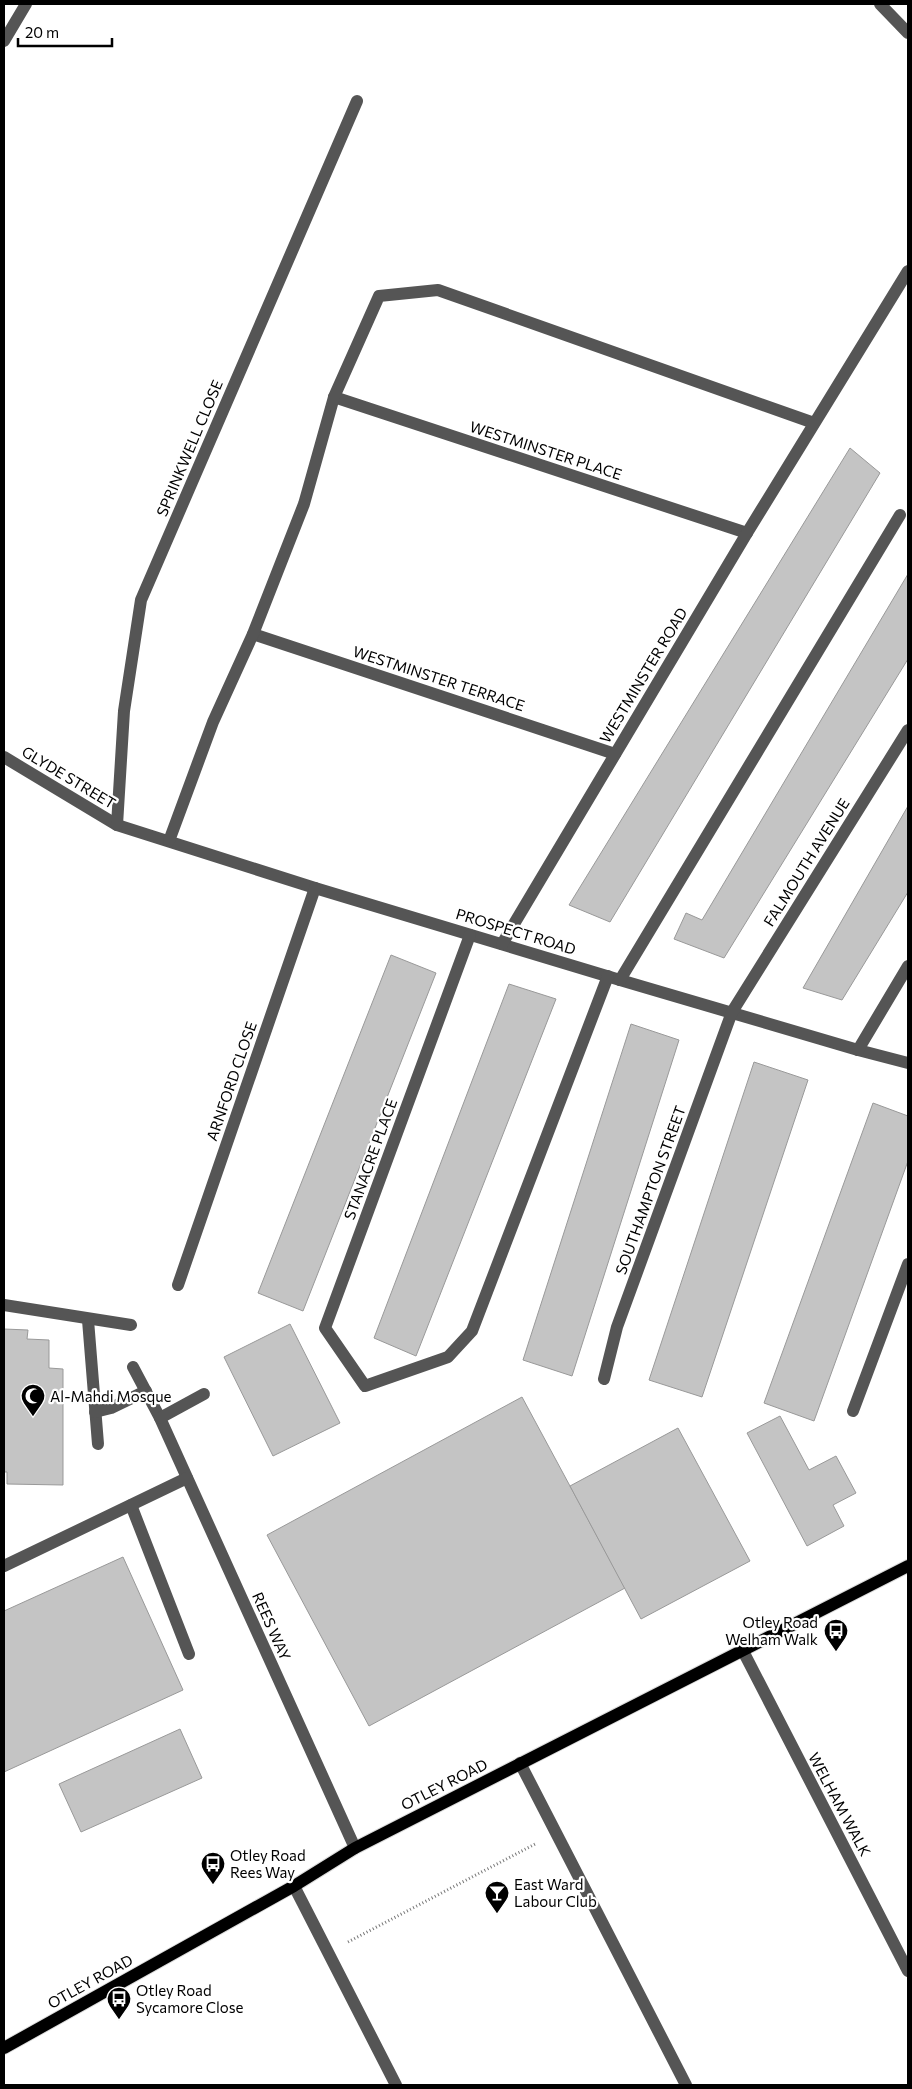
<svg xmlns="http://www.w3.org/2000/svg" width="912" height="2089" viewBox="0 0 912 2089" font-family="Commissioner,sans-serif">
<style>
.building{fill:#c4c4c4;stroke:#999}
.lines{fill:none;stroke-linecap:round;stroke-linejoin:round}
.major-casing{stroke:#dbdbdb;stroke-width:14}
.path{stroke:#777;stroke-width:3;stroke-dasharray:1 2.5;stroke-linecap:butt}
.minor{stroke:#555;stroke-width:12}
.major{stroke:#000;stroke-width:12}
.labels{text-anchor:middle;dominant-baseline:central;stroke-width:4.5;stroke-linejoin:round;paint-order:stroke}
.street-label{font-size:15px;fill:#000;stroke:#fff}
.poi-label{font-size:15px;fill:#000;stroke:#fff;text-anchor:start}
</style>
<rect width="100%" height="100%" fill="#fff"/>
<g class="building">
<path d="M850 448 880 473 610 922 569 905Z"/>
<path d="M908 574V659L724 958 674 939 686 913 702 920Z"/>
<path d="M908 806V892L842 1000 803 988Z"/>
<path d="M391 955 436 973 303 1311 258 1293Z"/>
<path d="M509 984 556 999 416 1356 374 1338Z"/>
<path d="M631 1024 679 1040 572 1376 523 1360Z"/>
<path d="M754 1062 808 1080 702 1397 649 1380Z"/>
<path d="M873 1103 908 1116V1161L814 1421 764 1403Z"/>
<path d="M290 1324 340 1423 273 1456 224 1357Z"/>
<path d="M4 1329 28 1330 27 1339 49 1340V1368L63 1369V1485L7 1484V1472H4Z"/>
<path d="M522 1397 625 1588 369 1726 267 1535Z"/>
<path d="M780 1416 809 1470 836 1456 856 1493 833 1505 844 1526 807 1546 747 1433Z"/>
<path d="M678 1428 750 1561 641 1619 570 1486Z"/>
<path d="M123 1557 183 1690 4 1772V1611Z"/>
<path d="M180 1729 202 1778 81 1832 59 1784Z"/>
</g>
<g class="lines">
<defs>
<path id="major" d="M4 2048 294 1886 355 1848 908 1566"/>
</defs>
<use href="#major" class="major-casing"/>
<path class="path" d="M348 1942 537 1843"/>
<g class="minor">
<path d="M880 4 908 33"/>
<path d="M4 41 26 4"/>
<path d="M334 397 747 533"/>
<path d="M253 634 615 754"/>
<path d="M4 757 117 825 315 888 620 980 858 1050 908 1063"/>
<path d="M117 825 124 711 141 600 357 101"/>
<path d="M169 841 213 722 253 634 304 504 334 397 379 296 438 290 814 423"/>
<path d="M470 935 325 1328 365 1386 448 1357 472 1331 608 976"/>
<path d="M502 944 747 533 908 271"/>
<path d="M620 980 900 515"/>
<path d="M858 1050 908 966"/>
<path d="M178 1285 315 888"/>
<path d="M4 1305 131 1325"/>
<path d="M88 1320 98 1444"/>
<path d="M133 1367 160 1418 355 1848"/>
<path d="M604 1379 617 1327 732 1012 908 730"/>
<path d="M853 1411 908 1264"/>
<path d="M95 1412 111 1408 146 1391"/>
<path d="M160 1418 204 1394"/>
<path d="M131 1505 189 1654"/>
<path d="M4 1566 187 1478"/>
<path d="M743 1651 908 1971"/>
<path d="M520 1763 686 2085"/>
<path d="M294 1886 396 2085"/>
</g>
<use href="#major" class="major"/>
</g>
<defs>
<symbol id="mosque-pin" viewBox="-11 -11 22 30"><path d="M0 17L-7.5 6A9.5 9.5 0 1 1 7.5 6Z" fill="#000" stroke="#fff"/><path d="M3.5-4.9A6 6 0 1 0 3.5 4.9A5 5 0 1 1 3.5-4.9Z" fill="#fff"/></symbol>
<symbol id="bus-pin" viewBox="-11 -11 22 30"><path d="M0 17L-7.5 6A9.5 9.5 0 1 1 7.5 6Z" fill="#000" stroke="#fff"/><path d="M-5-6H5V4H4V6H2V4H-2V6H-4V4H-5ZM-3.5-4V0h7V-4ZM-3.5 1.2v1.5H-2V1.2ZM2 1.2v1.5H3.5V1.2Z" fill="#fff"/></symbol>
<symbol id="bar-pin" viewBox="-11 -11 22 30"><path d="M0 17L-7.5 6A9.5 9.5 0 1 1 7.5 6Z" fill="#000" stroke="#fff"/><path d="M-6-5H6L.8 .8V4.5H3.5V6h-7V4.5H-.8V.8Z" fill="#fff"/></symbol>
</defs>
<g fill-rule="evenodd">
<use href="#mosque-pin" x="19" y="1382" width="28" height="38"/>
<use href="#bus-pin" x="822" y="1617" width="28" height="38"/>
<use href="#bus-pin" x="199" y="1850" width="28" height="38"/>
<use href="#bar-pin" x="483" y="1879" width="28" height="38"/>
<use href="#bus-pin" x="105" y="1985" width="28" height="38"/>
</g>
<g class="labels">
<g class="street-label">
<text transform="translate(189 448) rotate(-67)">SPRINKWELL CLOSE</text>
<text transform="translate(546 450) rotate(18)">WESTMINSTER PLACE</text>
<text transform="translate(643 675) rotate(-59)">WESTMINSTER ROAD</text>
<text transform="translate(439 678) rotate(18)">WESTMINSTER TERRACE</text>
<text transform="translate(69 777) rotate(31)">GLYDE STREET</text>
<text transform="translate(806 862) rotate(-58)">FALMOUTH AVENUE</text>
<text transform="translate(516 931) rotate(17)">PROSPECT ROAD</text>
<text transform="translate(231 1081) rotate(-71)">ARNFORD CLOSE</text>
<text transform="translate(370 1159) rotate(-70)">STANACRE PLACE</text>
<text transform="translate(650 1190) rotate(-70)">SOUTHAMPTON STREET</text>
<text transform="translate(272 1626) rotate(66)">REES WAY</text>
<text transform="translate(444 1784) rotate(-27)">OTLEY ROAD</text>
<text transform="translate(840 1804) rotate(62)">WELHAM WALK</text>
<text transform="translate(90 1981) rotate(-29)">OTLEY ROAD</text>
</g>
<g class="poi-label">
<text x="50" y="1396">Al‐Mahdi Mosque</text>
<text x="818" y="1622" text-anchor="end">Otley Road<tspan x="818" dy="17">Welham Walk</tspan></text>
<text x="230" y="1855">Otley Road<tspan x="230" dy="17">Rees Way</tspan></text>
<text x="514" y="1884">East Ward<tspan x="514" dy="17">Labour Club</tspan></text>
<text x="136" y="1990">Otley Road<tspan x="136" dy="17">Sycamore Close</tspan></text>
</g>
</g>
<rect width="912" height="2089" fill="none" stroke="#000000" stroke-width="10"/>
<path d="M18 38v8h94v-8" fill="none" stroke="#000000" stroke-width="2.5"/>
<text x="25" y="38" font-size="15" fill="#000000" stroke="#ffffff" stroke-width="4" paint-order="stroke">20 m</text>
</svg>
